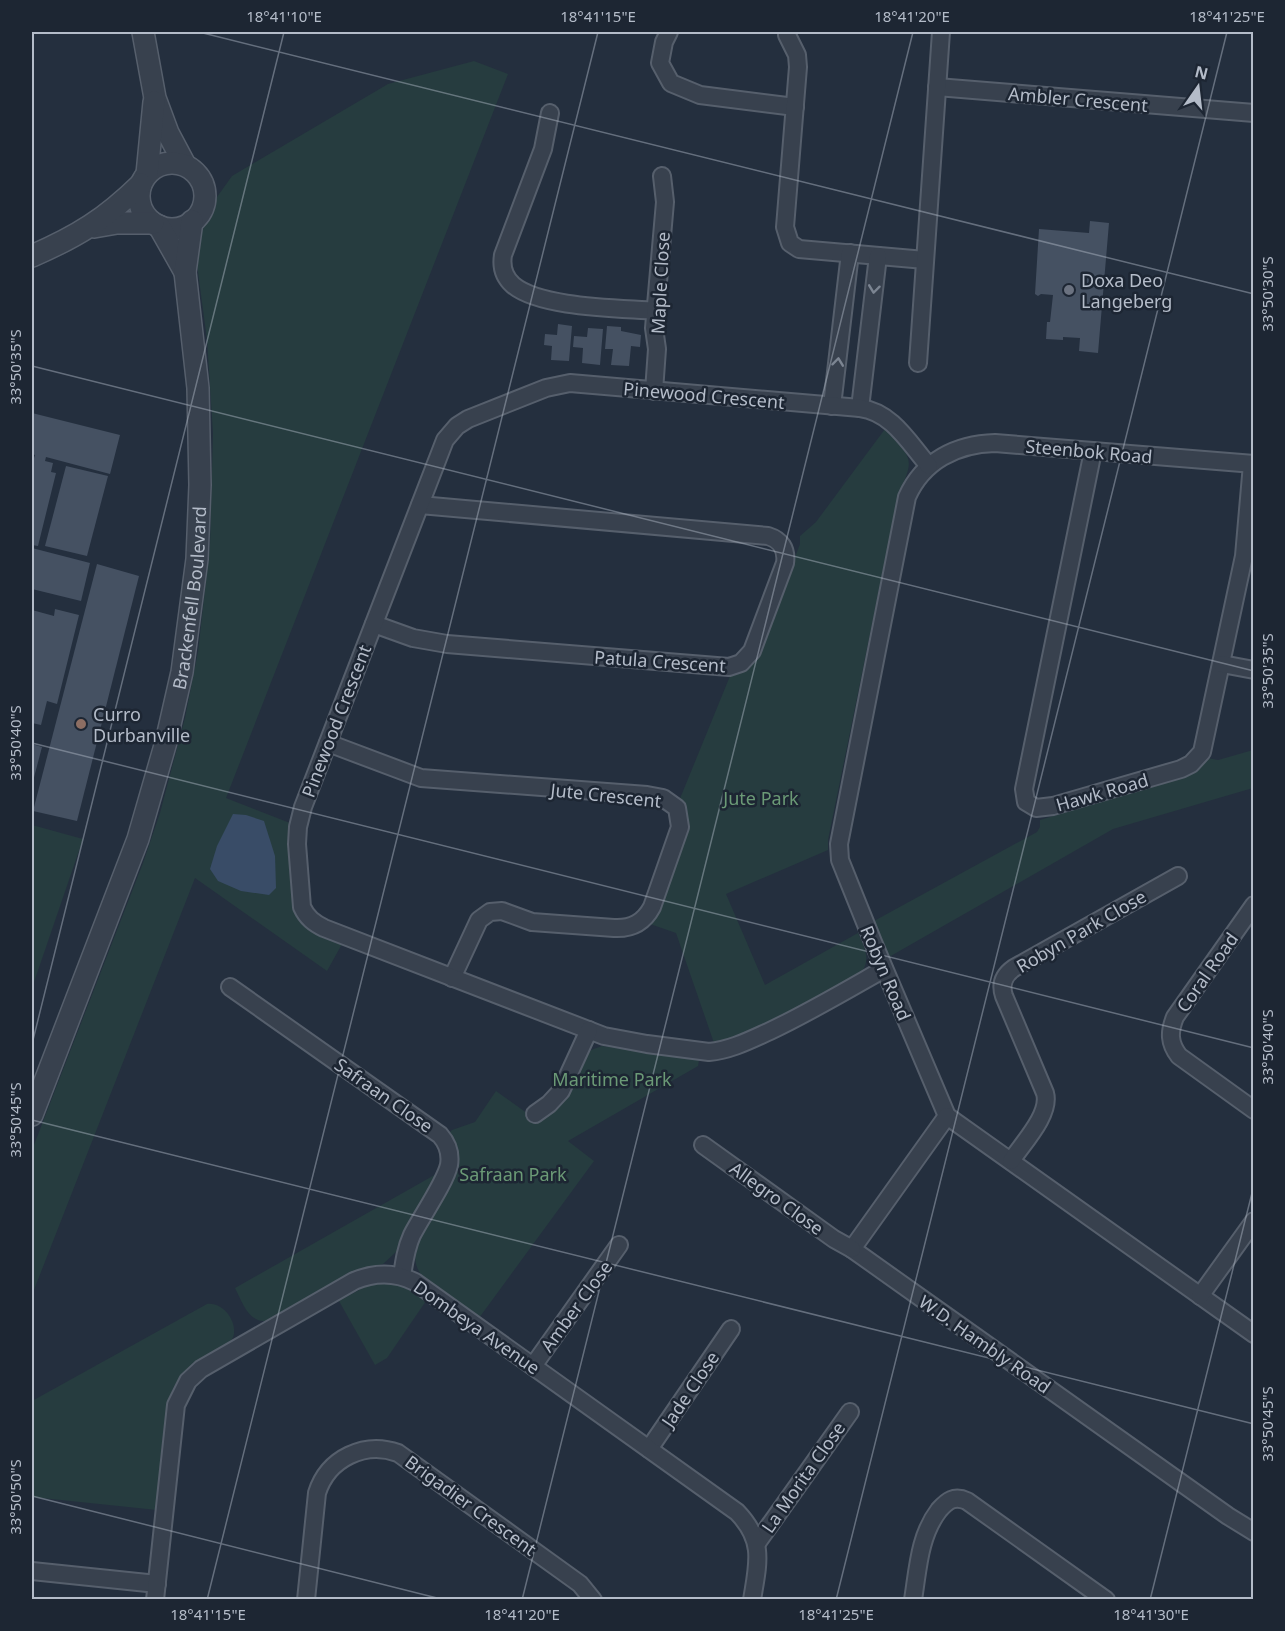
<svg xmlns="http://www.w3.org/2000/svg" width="1285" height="1631" viewBox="0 0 1285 1631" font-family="'Noto Sans',sans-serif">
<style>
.green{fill:#263c3f}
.water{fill:#394c67}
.building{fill:#455162}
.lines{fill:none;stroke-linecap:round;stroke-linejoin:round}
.minor-casing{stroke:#565f6c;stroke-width:20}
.tertiary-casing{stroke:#565f6c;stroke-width:24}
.minor{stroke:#38414e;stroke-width:16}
.tertiary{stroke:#38414e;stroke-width:21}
.oneway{stroke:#7c8592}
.ticks{fill:none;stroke:#b4bcc9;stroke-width:1.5;stroke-opacity:0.45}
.worship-dot{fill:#6b7280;stroke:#1d2633;stroke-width:2}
.education-dot{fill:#8d6e63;stroke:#1d2633;stroke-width:2}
.labels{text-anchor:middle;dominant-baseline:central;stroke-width:5;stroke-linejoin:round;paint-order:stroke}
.street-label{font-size:18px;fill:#b4bcc9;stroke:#1d2633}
.poi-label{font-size:18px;fill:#b4bcc9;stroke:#1d2633;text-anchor:start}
.park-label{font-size:18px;fill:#6b9a76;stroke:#1d2633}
.neatline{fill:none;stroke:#b4bcc9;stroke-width:2}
.ticks-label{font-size:15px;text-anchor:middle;fill:#b4bcc9}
</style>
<rect width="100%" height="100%" fill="#242f3e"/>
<g class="green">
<path d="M474 61 508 74 226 798 290 823C288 847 287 909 305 926 315 935 330 939 342 944L327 971 195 878 32 1295V1150L143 863 160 813 185 718 198 652 210 545 213 433 207 340 196 257 200 234 211 215 217 197 232 176 388 84Z"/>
<path d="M885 429C909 457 917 456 899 492L828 840V850L726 894 765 985 858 933C863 944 870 956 864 968 854 987 749 1031 725 1042L714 1043 676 933 650 924 658 911 688 830 687 816 679 801 730 676 747 669 757 658 800 544V536L816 522Z"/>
<path d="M1253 750V788L1113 829 889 957 874 921 1037 832 1040 827V820L1178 779C1190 774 1199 769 1207 758L1218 760Z"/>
<path d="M32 825 83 839 32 988Z"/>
<path d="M602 1046 699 1060 698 1066 568 1141 594 1161 479 1318C464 1307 430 1288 420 1273 401 1245 443 1203 452 1176 456 1165 450 1146 448 1134L452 1130 475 1122 496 1091 538 1121C545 1117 553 1114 558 1108 576 1093 578 1068 591 1050Z"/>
<path d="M438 1173 397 1251 383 1264 353 1272 268 1321C248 1323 243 1303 235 1288Z"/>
<path d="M387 1282 404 1287 426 1301 387 1358 375 1365 339 1301 370 1284Z"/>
<path d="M207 1304C222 1302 236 1319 234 1334 231 1350 203 1356 191 1366 185 1371 180 1377 176 1383 161 1407 160 1479 157 1510L32 1497V1401Z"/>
</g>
<path class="water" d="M233 814 246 815 264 821 275 856 276 888 269 895 241 891 218 881 210 869 217 846Z"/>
<g class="building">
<path d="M1090 221 1109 223 1098 353 1079 351 1080 338 1063 337V340L1046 339 1047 322H1050L1053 295 1041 294 1038 296 1035 294 1039 229 1089 233Z"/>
<path d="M558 324 572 326 569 361 551 360 552 346 544 345 545 334 557 335Z"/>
<path d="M607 326 621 327V331L641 335 640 347 631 346 629 366 611 365 613 349H605Z"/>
<path d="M588 328 603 329 600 365 582 363 583 348 573 347 574 336 587 337Z"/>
<path d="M32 413 120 435 110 474 46 457 45 461 53 463 51 472 56 473 38 546 32 545V458H34L35 455 32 454Z"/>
<path d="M66 466 108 476 87 556 45 546Z"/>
<path d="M32 548 90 563 81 601 32 589Z"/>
<path d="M97 564 139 576 77 821 33 811Z"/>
<path d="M55 609 79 615 57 704 47 701 41 725 32 723V610L54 616Z"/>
<path d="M32 744 42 747 32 785Z"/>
</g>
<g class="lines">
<defs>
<g id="minor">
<path d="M669 32 664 42 660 63 671 83 700 95 795 107"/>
<path d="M787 35 797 55 798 67 785 227 790 243 799 249 925 260"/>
<path d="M937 87 1254 113"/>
<path d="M550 113 543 149 503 255C501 267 504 277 513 285 540 308 620 308 656 311"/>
<path d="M918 363 941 32"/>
<path d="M654 391 657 349 654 328 665 202 662 176"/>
<path d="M832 406 850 253"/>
<path d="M860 408 878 256"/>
<path d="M1093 451 1024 789 1026 802 1036 808 1053 806 1181 769 1191 764 1202 752 1244 556 1252 464"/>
<path d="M1254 464 995 443C956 444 923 461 907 497L839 844 840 860 873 942 947 1116 1254 1334"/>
<path d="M374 624 413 638 447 644 729 667 741 663 752 651 785 563C787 549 781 540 768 536L420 505"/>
<path d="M1222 664 1254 670"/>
<path d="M328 743 421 778 647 795 663 798 677 808 680 827 652 907C644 922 632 929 614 928L532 922 502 911 490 912 479 920 452 978"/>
<path d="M1254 905 1175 1017C1169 1032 1169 1043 1179 1056L1254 1110"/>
<path d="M884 969C847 990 810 1012 770 1031 750 1040 731 1050 709 1052L647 1044 604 1036 324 928C314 923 307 918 302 907L297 844 298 827 303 807 445 440 457 426 468 419 546 388 570 383 860 408C892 412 909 443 929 466"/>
<path d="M230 987 440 1135C447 1143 451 1153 449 1165 445 1183 421 1217 412 1235 406 1248 404 1262 402 1276"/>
<path d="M535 1114 549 1104 561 1091 589 1030"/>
<path d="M947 1116 852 1249 1228 1516 1254 1532"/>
<path d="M703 1145 834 1239 852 1249"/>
<path d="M1011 1161C1023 1143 1051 1114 1045 1093L1004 996C1000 984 1004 975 1014 968L1178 876"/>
<path d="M1200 1296 1254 1221"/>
<path d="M533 1366 619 1245"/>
<path d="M649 1449 731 1329"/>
<path d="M757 1543 850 1412"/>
<path d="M32 1571 157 1584"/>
<path d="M155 1600 176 1405 188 1381 201 1369 354 1281C375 1272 395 1272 415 1282L737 1512C765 1541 758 1563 752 1600"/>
<path d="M306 1600 317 1493C328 1458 365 1441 398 1453L580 1584 593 1600"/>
<path d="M913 1600C918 1569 919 1536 939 1510 947 1501 954 1495 967 1501L1106 1600"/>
</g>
<g id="tertiary">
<path d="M143 32 155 98 168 133 185 165"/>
<circle cx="172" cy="196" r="33"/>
<path d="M147 174 154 102"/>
<path d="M159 226 185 272"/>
<path d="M94 227 117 223H153"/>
<path d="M32 256C78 236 105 219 141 184"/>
<path id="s1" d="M32 1115 138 839 166 742 182 672 197 559 200 485 198 388 185 272 192 221"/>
</g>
</defs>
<use href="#minor" class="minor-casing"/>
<use href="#tertiary" class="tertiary-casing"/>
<use href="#minor" class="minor"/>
<use href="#tertiary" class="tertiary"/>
</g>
<defs><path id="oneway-chevron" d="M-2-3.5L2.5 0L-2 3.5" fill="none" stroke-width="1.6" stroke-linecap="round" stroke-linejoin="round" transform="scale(1.5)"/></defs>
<g class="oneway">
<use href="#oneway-chevron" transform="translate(874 289) rotate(97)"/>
<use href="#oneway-chevron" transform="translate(838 362) rotate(-83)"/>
</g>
<path class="ticks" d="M199 32 1254 294M32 366 1254 671M32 743 1254 1048M32 1044 284 32M32 1120 1254 1424M32 1496 445 1600M207 1600 598 32M522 1600 913 32M836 1600 1227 32M1150 1600 1254 1185"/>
<circle class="worship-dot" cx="1069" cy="290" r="6"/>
<circle class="education-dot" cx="81" cy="724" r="6"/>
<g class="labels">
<g class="street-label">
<text transform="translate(1078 99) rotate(5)">Ambler Crescent</text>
<text transform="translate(660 283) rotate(-87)">Maple Close</text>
<text transform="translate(704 395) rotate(5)">Pinewood Crescent</text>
<text transform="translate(1089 451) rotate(5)">Steenbok Road</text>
<text stroke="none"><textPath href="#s1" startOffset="543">Brackenfell Boulevard</textPath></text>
<text transform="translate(660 661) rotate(4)">Patula Crescent</text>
<text transform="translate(336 721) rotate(-69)">Pinewood Crescent</text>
<text transform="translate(1102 792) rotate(-16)">Hawk Road</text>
<text transform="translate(606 795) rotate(6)">Jute Crescent</text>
<text transform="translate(1081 931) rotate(-30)">Robyn Park Close</text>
<text transform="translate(1207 972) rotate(-55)">Coral Road</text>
<text transform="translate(886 973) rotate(67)">Robyn Road</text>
<text transform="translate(384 1095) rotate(35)">Safraan Close</text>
<text transform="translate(777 1198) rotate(36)">Allegro Close</text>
<text transform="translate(576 1306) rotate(-54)">Amber Close</text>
<text transform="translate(477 1327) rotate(35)">Dombeya Avenue</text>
<text transform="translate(985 1344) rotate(35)">W.D. Hambly Road</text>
<text transform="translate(690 1389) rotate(-56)">Jade Close</text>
<text transform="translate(803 1477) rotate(-55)">La Morita Close</text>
<text transform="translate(471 1505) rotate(36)">Brigadier Crescent</text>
</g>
<g class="poi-label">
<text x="1081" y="280">Doxa Deo<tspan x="1081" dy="21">Langeberg</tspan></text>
<text x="93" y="714">Curro<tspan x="93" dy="21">Durbanville</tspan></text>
</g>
<g class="park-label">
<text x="761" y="798">Jute Park</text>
<text x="612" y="1079">Maritime Park</text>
<text x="513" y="1174">Safraan Park</text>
</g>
</g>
<rect width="1285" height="1631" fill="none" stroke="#1d2633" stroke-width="66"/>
<g transform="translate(1198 87) rotate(14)" stroke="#1d2633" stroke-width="4.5" paint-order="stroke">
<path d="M0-4.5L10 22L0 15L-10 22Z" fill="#b4bcc9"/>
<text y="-9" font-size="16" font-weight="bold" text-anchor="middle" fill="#b4bcc9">N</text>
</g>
<rect x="33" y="33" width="1219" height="1565" class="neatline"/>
<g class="ticks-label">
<text x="284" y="22">18°41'10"E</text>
<text x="598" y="22">18°41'15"E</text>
<text x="912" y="22">18°41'20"E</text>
<text x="1227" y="22">18°41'25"E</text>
<text transform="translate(1268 294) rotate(-90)" y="5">33°50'30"S</text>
<text transform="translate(16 367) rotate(-90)" y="5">33°50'35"S</text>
<text transform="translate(1268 671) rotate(-90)" y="5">33°50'35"S</text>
<text transform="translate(16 743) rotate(-90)" y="5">33°50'40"S</text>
<text transform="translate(1268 1047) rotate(-90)" y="5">33°50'40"S</text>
<text transform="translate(16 1120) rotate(-90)" y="5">33°50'45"S</text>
<text transform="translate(1268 1424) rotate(-90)" y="5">33°50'45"S</text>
<text transform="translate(16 1497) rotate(-90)" y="5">33°50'50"S</text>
<text x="208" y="1620">18°41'15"E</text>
<text x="522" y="1620">18°41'20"E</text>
<text x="836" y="1620">18°41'25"E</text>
<text x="1151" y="1620">18°41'30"E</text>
</g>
</svg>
